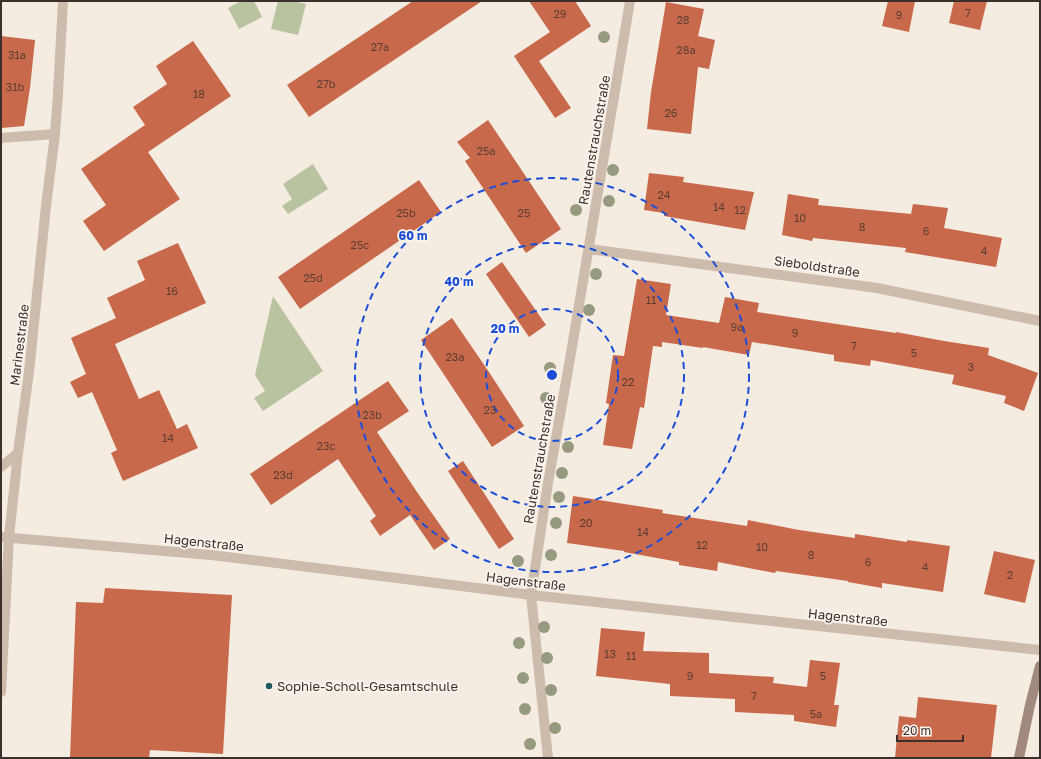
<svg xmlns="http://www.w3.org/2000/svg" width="1041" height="759" viewBox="0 0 1041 759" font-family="'Golos Text',sans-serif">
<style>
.green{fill:#b8c4a0}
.building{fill:#c8694b}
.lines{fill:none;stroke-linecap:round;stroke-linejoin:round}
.street{stroke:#cdbbac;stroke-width:10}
.secondary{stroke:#a18a7d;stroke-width:10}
.tree{fill:#969b7f}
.ring{fill:none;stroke:#1d4ed8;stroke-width:2;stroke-dasharray:7 5}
.poi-dot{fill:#1f5a5e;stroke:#fbf5ee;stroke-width:1.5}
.labels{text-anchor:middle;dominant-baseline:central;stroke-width:3.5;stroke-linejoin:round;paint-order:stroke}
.number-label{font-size:11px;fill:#5e3e33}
.street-label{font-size:13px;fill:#3b302b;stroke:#fbf5ee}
.poi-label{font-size:13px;fill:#3b302b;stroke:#fbf5ee;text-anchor:start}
.centre{fill:#1d4ed8;stroke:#fbf5ee;stroke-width:2}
.ring-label{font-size:12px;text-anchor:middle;font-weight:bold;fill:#1d4ed8;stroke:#fbf5ee;stroke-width:3.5;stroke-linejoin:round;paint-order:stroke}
</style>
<rect width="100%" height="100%" fill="#f4ebe1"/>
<g class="green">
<path d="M241 1H254L262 17 239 29 228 8Z"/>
<path d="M278 1H294L306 4 298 35 271 29Z"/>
<path d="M313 164 328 189 288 214 282 206 292 199 283 184Z"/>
<path d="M273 296 323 371 263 411 254 398 265 391 255 375Z"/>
</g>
<g class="building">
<path d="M413 1H482L309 117 287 85Z"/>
<path d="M529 1H575L591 26 539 61 571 108 555 118 514 56 550 32Z"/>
<path d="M888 1H915L909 32 882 26Z"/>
<path d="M954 1H987L980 30 949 23Z"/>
<path d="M666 2 704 9 698 36 715 40 709 69 698 67 691 134 647 129 651 92Z"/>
<path d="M1 36 35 40 30 88 24 126 1 128Z"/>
<path d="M193 41 231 96 148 152 180 199 104 251 83 221 106 205 81 169 145 125 133 107 167 84 156 66Z"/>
<path d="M488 120 561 229 526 253 465 161 470 158 457 142Z"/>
<path d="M649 173 684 177 683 182 754 192 745 230 664 216V213L644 210Z"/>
<path d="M419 180 441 212 300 309 278 277Z"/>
<path d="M788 194 819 199 818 205 911 214 913 204 948 208 944 228 1002 238 996 267 905 252 906 248 813 238 812 241 782 235Z"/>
<path d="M178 243 206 303 115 344 139 399 159 390 177 429 187 424 198 448 123 481 111 453 117 450 92 392 78 398 70 382 86 374 71 338 116 318 107 298 145 280 137 261Z"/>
<path d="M502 262 546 325 529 337 486 274Z"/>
<path d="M637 279 671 284 666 315 719 323 725 297 759 303 757 312 896 333V332L944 341 989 348 988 355 1038 373 1024 411 1004 403 1006 396 952 384 954 375 871 360 870 366 834 361V355L752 342 749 355 703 347V348L662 342V347L653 346 644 408 640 407 632 449 603 445 609 404 606 403 613 355 624 356Z"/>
<path d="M452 318 489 372 524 426 492 447 421 340Z"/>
<path d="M388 381 409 411 377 432 417 492 450 539 434 550 410 515 380 536 370 521 376 516 338 459 271 505 250 474Z"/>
<path d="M463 461 514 539 499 549 448 471Z"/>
<path d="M573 496 663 510 662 513 747 526 748 520 799 530 855 538V534L907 542V540L950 546 943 592 882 583V588L848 582V581L776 571 775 573 718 562 717 571 679 565V562L624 552V551L567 543Z"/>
<path d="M994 551 1035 560 1025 603 984 594Z"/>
<path d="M105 588 232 595 223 754 150 750 149 758H70L76 602 103 603Z"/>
<path d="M601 628 645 632 643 651 709 653V673L774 677 773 683 807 687 810 660 840 663 834 705H839L836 727 794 721V715L735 712V699L670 696V684L596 676Z"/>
<path d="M918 697 997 705 991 758H895L899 716 916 718Z"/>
</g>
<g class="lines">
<g class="street">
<path d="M1 138 55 134"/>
<path d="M589 249 877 288 1040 321"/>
<path d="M1 467 18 453"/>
<path d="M1 537 211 555 477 588 531 595 1040 650"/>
<path d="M1 692 9 537 18 453 29 372 46 206 55 134 58 94 63 1"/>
<path d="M548 758 531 595 548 483 570 359 630 1"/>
</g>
<path class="secondary" d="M1019 758 1030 705 1040 666"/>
</g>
<g class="tree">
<circle cx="604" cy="37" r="6"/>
<circle cx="613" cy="170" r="6"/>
<circle cx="609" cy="201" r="6"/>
<circle cx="576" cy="210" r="6"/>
<circle cx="596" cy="274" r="6"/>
<circle cx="589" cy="310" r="6"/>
<circle cx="550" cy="368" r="6"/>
<circle cx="546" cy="398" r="6"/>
<circle cx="568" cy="447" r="6"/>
<circle cx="562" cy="473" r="6"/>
<circle cx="559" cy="497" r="6"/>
<circle cx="556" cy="523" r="6"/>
<circle cx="551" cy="555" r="6"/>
<circle cx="518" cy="561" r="6"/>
<circle cx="544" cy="627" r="6"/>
<circle cx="519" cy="643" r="6"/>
<circle cx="547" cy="658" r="6"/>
<circle cx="523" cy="678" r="6"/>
<circle cx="551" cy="690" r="6"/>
<circle cx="525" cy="709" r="6"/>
<circle cx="555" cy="728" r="6"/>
<circle cx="530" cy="744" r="6"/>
</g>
<g class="ring">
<circle cx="552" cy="375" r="66"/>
<circle cx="552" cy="375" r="132"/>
<circle cx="552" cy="375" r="197"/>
</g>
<circle class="poi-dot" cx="269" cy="686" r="4"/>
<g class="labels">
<g class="number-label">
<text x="968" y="12">7</text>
<text x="560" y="13">29</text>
<text x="899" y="14">9</text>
<text x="683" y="19">28</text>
<text x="380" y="46">27a</text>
<text x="686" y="49">28a</text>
<text x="17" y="54">31a</text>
<text x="326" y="83">27b</text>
<text x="15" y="86">31b</text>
<text x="199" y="93">18</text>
<text x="671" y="112">26</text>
<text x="486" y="150">25a</text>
<text x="664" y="194">24</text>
<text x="719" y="206">14</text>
<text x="740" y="209">12</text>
<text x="406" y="212">25b</text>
<text x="524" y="212">25</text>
<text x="800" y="217">10</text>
<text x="862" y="226">8</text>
<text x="926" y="230">6</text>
<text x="360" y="244">25c</text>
<text x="984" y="250">4</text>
<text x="313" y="277">25d</text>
<text x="172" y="290">16</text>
<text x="651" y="299">11</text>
<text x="737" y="326">9a</text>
<text x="795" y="332">9</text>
<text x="854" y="345">7</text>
<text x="914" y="352">5</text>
<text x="455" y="356">23a</text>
<text x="971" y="366">3</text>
<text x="628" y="381">22</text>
<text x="490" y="409">23</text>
<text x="372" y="414">23b</text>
<text x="168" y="437">14</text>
<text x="326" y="445">23c</text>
<text x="283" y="474">23d</text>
<text x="586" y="522">20</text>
<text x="643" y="531">14</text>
<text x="702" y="544">12</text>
<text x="762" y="546">10</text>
<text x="811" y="554">8</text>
<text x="868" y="561">6</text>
<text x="925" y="566">4</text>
<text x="1010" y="574">2</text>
<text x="610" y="653">13</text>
<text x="631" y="655">11</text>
<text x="690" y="675">9</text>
<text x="823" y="675">5</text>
<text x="754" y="695">7</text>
<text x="816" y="713">5a</text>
</g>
<g class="street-label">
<text transform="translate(594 140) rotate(-80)">Rautenstrauchstraße</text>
<text transform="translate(817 266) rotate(8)">Sieboldstraße</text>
<text transform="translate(19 345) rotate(-83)">Marinestraße</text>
<text transform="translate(539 459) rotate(-80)">Rautenstrauchstraße</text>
<text transform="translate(204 542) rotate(6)">Hagenstraße</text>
<text transform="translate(526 581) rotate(7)">Hagenstraße</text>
<text transform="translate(848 617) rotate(6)">Hagenstraße</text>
</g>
<g class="poi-label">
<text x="277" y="686">Sophie-Scholl-Gesamtschule</text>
</g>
</g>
<circle cx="552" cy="375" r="6" class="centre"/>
<g class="ring-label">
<text x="413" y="240">60 m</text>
<text x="459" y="286">40 m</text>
<text x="505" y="333">20 m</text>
</g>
<rect width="1041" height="759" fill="none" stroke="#3b302b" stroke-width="4"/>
<path d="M897 735v6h66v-6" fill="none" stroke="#3b302b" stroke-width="2"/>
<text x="903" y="735" font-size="12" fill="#3b302b" stroke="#fbf5ee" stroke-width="3" paint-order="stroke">20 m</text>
</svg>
